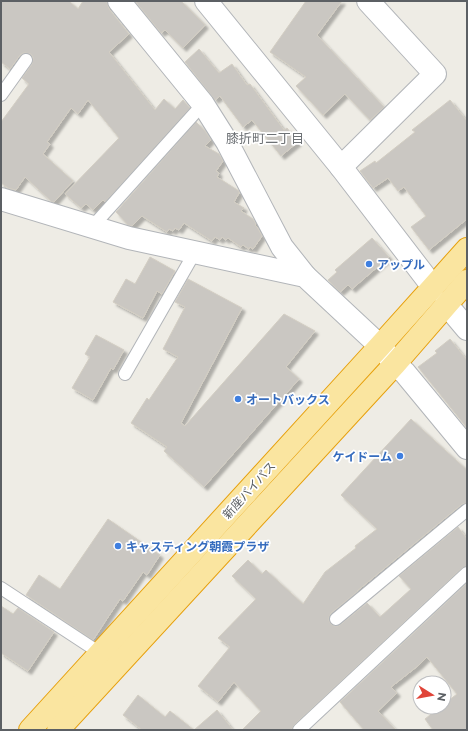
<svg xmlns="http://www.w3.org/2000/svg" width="468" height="731" viewBox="0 0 468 731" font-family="Montserrat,'Noto Sans JP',sans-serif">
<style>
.building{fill:#cac7c2;stroke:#d3cec3;filter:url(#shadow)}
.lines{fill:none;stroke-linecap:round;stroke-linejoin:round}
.service-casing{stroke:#b2b5b9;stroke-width:14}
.minor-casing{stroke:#b2b5b9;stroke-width:24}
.tertiary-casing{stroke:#b2b5b9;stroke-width:24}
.trunk-casing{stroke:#e7a00c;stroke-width:24}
.service{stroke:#fff;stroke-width:12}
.minor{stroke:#fff;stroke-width:22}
.tertiary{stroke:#fff;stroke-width:22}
.trunk{stroke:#fae5a0;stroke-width:22}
.shop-dot{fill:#3f7fe0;stroke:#fff;stroke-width:1.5}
.labels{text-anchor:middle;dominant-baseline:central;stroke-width:3.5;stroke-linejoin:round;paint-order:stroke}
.shop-label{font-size:12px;font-weight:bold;fill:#366cbe;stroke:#fff;text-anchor:start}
.street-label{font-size:12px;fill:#5c6064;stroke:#fff}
.neighbourhood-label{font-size:13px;fill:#6e7276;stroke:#fff}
</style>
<defs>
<filter id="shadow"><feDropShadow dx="3.5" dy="3.5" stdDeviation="1" flood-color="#0004"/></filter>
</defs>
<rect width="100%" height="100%" fill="#eeece5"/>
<g class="building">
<path d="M1 1H69L78 9 83 1H107V3L109 9 129 34 109 52 155 110 164 99 175 109 183 100 190 108 105 202 103 200 93 210 86 204 81 208 65 194 119 138 88 100 78 114 71 108 47 142 50 144 43 154 73 181 54 202H52L25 177 16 190 8 188 1 183V122L29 84 22 78 32 64 33 60V57L31 54 26 53H23L20 55 10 69 1 62Z"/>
<path d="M135 1H181L205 25 183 48 165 30 161 33Z"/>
<path d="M306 1H342L317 35 384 107 370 120 345 94 323 115 296 86 306 77 270 52Z"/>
<path d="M199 49 219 73 232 64 247 85 250 84 284 130 287 128 298 142 281 156 252 120 243 127 220 96 215 100 185 62Z"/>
<path d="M450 100 467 121V219L429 250 411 227 426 216 404 187 398 191 388 178 373 188 360 171 375 161 376 163 415 132 412 130Z"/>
<path d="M196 122 205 131 211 140 205 146 219 154 223 161 216 171 219 173 217 177 239 191V193L234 202 244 208 241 211 253 219 256 224 255 225 257 227 262 236 253 249 250 247 249 249 243 245 241 247 228 238 226 240 222 237 220 240 215 237 212 241 184 223 179 230 175 228 173 231 169 229 167 232 142 216 132 226 128 225 116 212Z"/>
<path d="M372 238 389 257 352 289 348 285 340 292 328 280 337 272 335 270Z"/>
<path d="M150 257 175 271 162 294 157 291 143 318 113 302 126 279 135 284Z"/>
<path d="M188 279 242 308 181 423 185 426 284 314 315 331 286 367 299 379 204 487 164 451 167 447 131 423 147 398 149 400 178 357 163 349 185 307 175 302Z"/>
<path d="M96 335 124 350 113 370 111 368 93 400 72 388 90 357 85 354Z"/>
<path d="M450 339 467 360V428L418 367 437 353 435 351Z"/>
<path d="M411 419 467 470V503L462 504 357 591H358L331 613 329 617V621L331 624 334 626H338L340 625 367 603 380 617 411 589 399 576 458 527 467 539V566L462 568 294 725 291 730H242L261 711 234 682 218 702 198 686 230 647 218 638 256 599 232 576 248 560 262 574 266 570 303 604 325 572 356 548 355 546 377 529 341 495Z"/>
<path d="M108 519 160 555 147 575 143 572 123 601 120 599 93 640 26 595 39 575 60 589Z"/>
<path d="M467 583V730H433L425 719 440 707H444V704L457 694 427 657 419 665 391 687 397 693 378 711 396 730H364L340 702Z"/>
<path d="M1 606 13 614 18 608 54 632 28 671 1 653Z"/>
<path d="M138 695 165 717 170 711 194 730 217 710 233 730H142L123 715Z"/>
</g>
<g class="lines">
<defs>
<g id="service">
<path d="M1 95 26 60"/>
<path d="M92 227 203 104"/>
<path d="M125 374 195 252"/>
<path d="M1 588 100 653"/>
<path d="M336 619 467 510"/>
<path d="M299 730 467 573"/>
</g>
<g id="minor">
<path d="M119 1 203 104 227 142 282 247 305 276"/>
<path d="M206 1 341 167 433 287"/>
<path d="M341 167 435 74 368 1"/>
<path d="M446 304 467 329"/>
<path d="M395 364 405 373 467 448"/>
</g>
<path id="tertiary" d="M1 199 129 238 305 276 380 346 395 364"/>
<g id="trunk">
<path d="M30 730 380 346 433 287 467 249"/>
<path d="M58 730 395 364 467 281"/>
</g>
</defs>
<use href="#service" class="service-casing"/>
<use href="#minor" class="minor-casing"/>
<use href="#tertiary" class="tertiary-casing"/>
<use href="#trunk" class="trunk-casing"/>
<use href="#service" class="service"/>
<use href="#minor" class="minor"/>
<use href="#tertiary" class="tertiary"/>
<use href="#trunk" class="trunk"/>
</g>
<g class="shop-dot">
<circle cx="369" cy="264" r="4"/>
<circle cx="238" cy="399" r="4"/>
<circle cx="400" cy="456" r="4"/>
<circle cx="118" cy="546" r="4"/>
</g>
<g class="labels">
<g class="shop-label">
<text x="377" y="264">アップル</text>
<text x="246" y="399">オートバックス</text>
<text x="392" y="456" text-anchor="end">ケイドーム</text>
<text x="126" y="546">キャスティング朝霞プラザ</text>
</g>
<g class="street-label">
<text transform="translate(249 490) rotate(-48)">新座バイパス</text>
</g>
<g class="neighbourhood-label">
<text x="265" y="138">膝折町二丁目</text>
</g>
</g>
<rect width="468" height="731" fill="none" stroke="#5c6064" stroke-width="4"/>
<g transform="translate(432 695) rotate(101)"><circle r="19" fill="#ffffff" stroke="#bebfc1"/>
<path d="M0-3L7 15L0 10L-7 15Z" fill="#e04438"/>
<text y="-6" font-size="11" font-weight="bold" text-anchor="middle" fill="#5c6064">N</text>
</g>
</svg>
